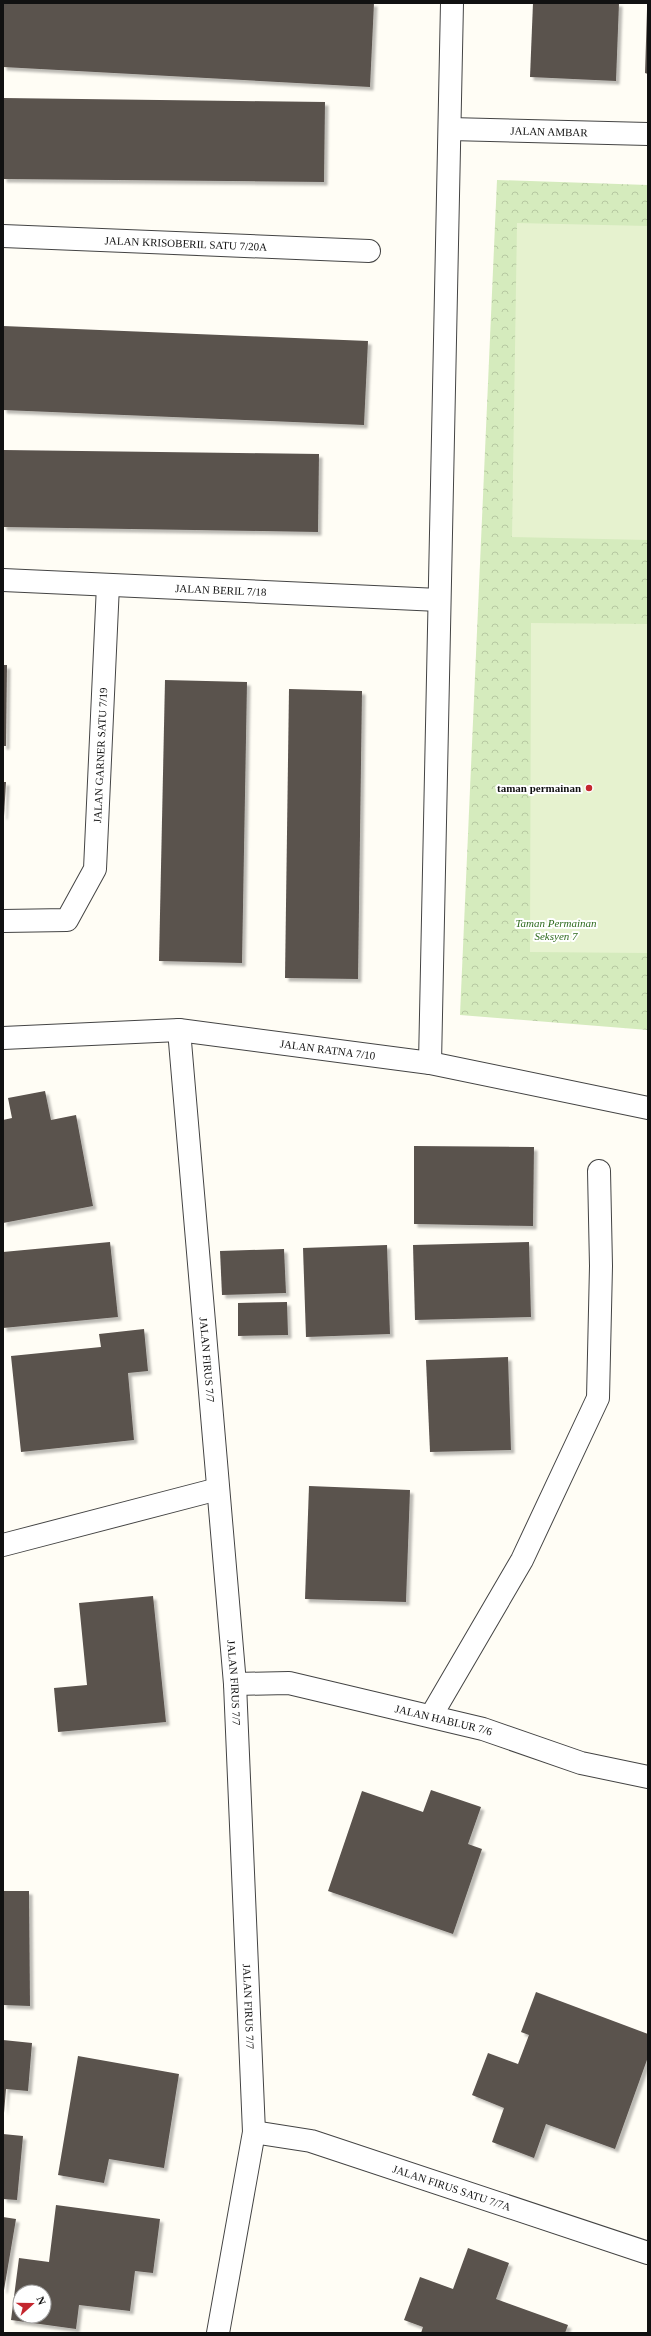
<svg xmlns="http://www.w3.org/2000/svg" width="651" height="2336" viewBox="0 0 651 2336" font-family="'Times New Roman',serif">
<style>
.park{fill:url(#park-crowns)}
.pitch{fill:#e6f2cf}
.building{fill:#5a524d;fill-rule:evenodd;filter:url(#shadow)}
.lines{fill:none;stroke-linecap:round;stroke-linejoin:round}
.minor-casing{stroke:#444;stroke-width:24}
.tertiary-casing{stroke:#444;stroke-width:24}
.minor{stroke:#fff;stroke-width:22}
.tertiary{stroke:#fff;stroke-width:22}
.poi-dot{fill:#c4262e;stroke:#fff;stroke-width:1.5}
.labels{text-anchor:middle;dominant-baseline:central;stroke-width:4;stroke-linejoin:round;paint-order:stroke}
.street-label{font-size:11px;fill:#111;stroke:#fff}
.poi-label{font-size:11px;font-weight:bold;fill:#111;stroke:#fff;text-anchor:end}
.park-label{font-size:11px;font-style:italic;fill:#2f6b1f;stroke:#fff}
</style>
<defs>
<pattern id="park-crowns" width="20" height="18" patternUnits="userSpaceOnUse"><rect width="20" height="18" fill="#d5ebbd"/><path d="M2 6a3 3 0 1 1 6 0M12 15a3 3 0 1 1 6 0" fill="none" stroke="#b6c8a1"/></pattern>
<filter id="shadow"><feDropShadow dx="3.5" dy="3.5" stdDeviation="1" flood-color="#0004"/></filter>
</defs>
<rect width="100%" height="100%" fill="#fffdf5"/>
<path class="park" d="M497 180 648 185V1030L460 1015Z"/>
<g class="pitch">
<path d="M517 223 648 226V540L512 537Z"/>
<path d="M531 623 648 624V953L530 952Z"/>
</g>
<g class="building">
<path d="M3 3H374L370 87 3 67Z"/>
<path d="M533 3H619L616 81 530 77Z"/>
<path d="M647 10H648V74L645 73Z"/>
<path d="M3 98 325 102 324 182 3 179Z"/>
<path d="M3 326 368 341 364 425 3 410Z"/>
<path d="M3 450 319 454 318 532 3 527Z"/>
<path d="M3 665H7L6 746H3Z"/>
<path d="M165 680 247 682 242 963 159 961Z"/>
<path d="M289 689 362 691 358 979 285 978Z"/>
<path d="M3 782H6L4 816H3Z"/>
<path d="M45 1091 51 1120 76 1115 93 1206 3 1223V1120L12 1118 8 1098Z"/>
<path d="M414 1146 534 1147 533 1226 414 1224Z"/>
<path d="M110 1242 118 1317 3 1328V1252Z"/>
<path d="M529 1242 531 1317 415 1320 413 1245Z"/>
<path d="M387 1245 390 1334 306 1337 303 1248Z"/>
<path d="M284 1249 286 1293 222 1295 220 1251Z"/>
<path d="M287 1302 288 1335 238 1336V1303Z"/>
<path d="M144 1329 148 1371 128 1373 134 1440 21 1452 11 1356 101 1347 99 1334Z"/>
<path d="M508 1357 511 1450 430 1452 426 1360Z"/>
<path d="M309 1486 410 1490 406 1602 305 1599Z"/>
<path d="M153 1596 166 1722 58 1732 54 1688 87 1685 79 1603Z"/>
<path d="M431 1790 481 1807 468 1844 482 1849 453 1934 328 1891 362 1791 423 1812Z"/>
<path d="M3 1891H29L30 2006 3 2005Z"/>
<path d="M536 1992 648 2034V2057L615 2149 546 2124 534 2158 492 2142 504 2108 472 2095 488 2053 518 2064 529 2035 521 2032Z"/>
<path d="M3 2040 32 2043 28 2091 6 2089 4 2113Z"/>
<path d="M78 2056 179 2074 164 2168 109 2159 104 2183 58 2175Z"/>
<path d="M3 2134 23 2136 17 2200 3 2199Z"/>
<path d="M56 2205 160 2219 153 2273 135 2271 130 2311 79 2305 76 2329 11 2320 19 2258 49 2262ZM20 2292H44V2316H20Z"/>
<path d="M3 2217 16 2219 4 2290H3Z"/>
<path d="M468 2248 509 2263 496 2299 568 2325 565 2333H421L423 2327 404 2320 420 2277 453 2289Z"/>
</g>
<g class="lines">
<defs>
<g id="minor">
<path id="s1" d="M450 129 648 134"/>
<path id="s2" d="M3 236 369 251"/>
<path id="s3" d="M3 580 439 600"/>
<path id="s4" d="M3 921 67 920 95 869 108 585"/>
<path id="s5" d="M179 1030 235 1684 254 2132 218 2333"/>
<path d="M430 1063 452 3"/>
<path d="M3 1545 218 1489"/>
<path id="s6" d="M235 1684 289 1683 483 1729 581 1763 648 1777"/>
<path d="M431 1716 522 1560 598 1398 601 1266 599 1171"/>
<path id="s7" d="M254 2132 311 2141 648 2253"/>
</g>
<g id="tertiary">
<path id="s8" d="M3 1038 179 1030 430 1063 648 1108"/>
</g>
</defs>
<use href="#minor" class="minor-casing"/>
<use href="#tertiary" class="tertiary-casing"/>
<use href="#minor" class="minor"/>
<use href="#tertiary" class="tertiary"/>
</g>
<circle class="poi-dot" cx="589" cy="788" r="4"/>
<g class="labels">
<g class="street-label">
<text stroke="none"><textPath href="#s1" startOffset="99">JALAN AMBAR</textPath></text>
<text stroke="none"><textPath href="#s2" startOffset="183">JALAN KRISOBERIL SATU 7/20A</textPath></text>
<text stroke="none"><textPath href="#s3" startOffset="218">JALAN BERIL 7/18</textPath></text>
<text stroke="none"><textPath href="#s4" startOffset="236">JALAN GARNER SATU 7/19</textPath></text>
<text stroke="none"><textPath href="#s8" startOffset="326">JALAN RATNA 7/10</textPath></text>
<text stroke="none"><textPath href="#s5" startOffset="331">JALAN FIRUS 7/7</textPath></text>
<text stroke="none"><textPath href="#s5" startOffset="655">JALAN FIRUS 7/7</textPath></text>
<text stroke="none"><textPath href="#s6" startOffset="213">JALAN HABLUR 7/6</textPath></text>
<text stroke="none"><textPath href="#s5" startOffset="979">JALAN FIRUS 7/7</textPath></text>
<text stroke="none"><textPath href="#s7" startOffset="206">JALAN FIRUS SATU 7/7A</textPath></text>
</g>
<g class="poi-label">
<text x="581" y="788">taman permainan</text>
</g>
<g class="park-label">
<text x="556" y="923">Taman Permainan<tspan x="556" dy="13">Seksyen 7</tspan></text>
</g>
</g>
<rect width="651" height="2336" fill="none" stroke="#111111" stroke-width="8"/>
<g transform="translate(32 2304) rotate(69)"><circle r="19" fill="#ffffff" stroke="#a0a0a0"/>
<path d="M0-3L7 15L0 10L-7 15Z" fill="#c4262e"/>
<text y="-6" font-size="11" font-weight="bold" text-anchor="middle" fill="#111111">N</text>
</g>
</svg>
